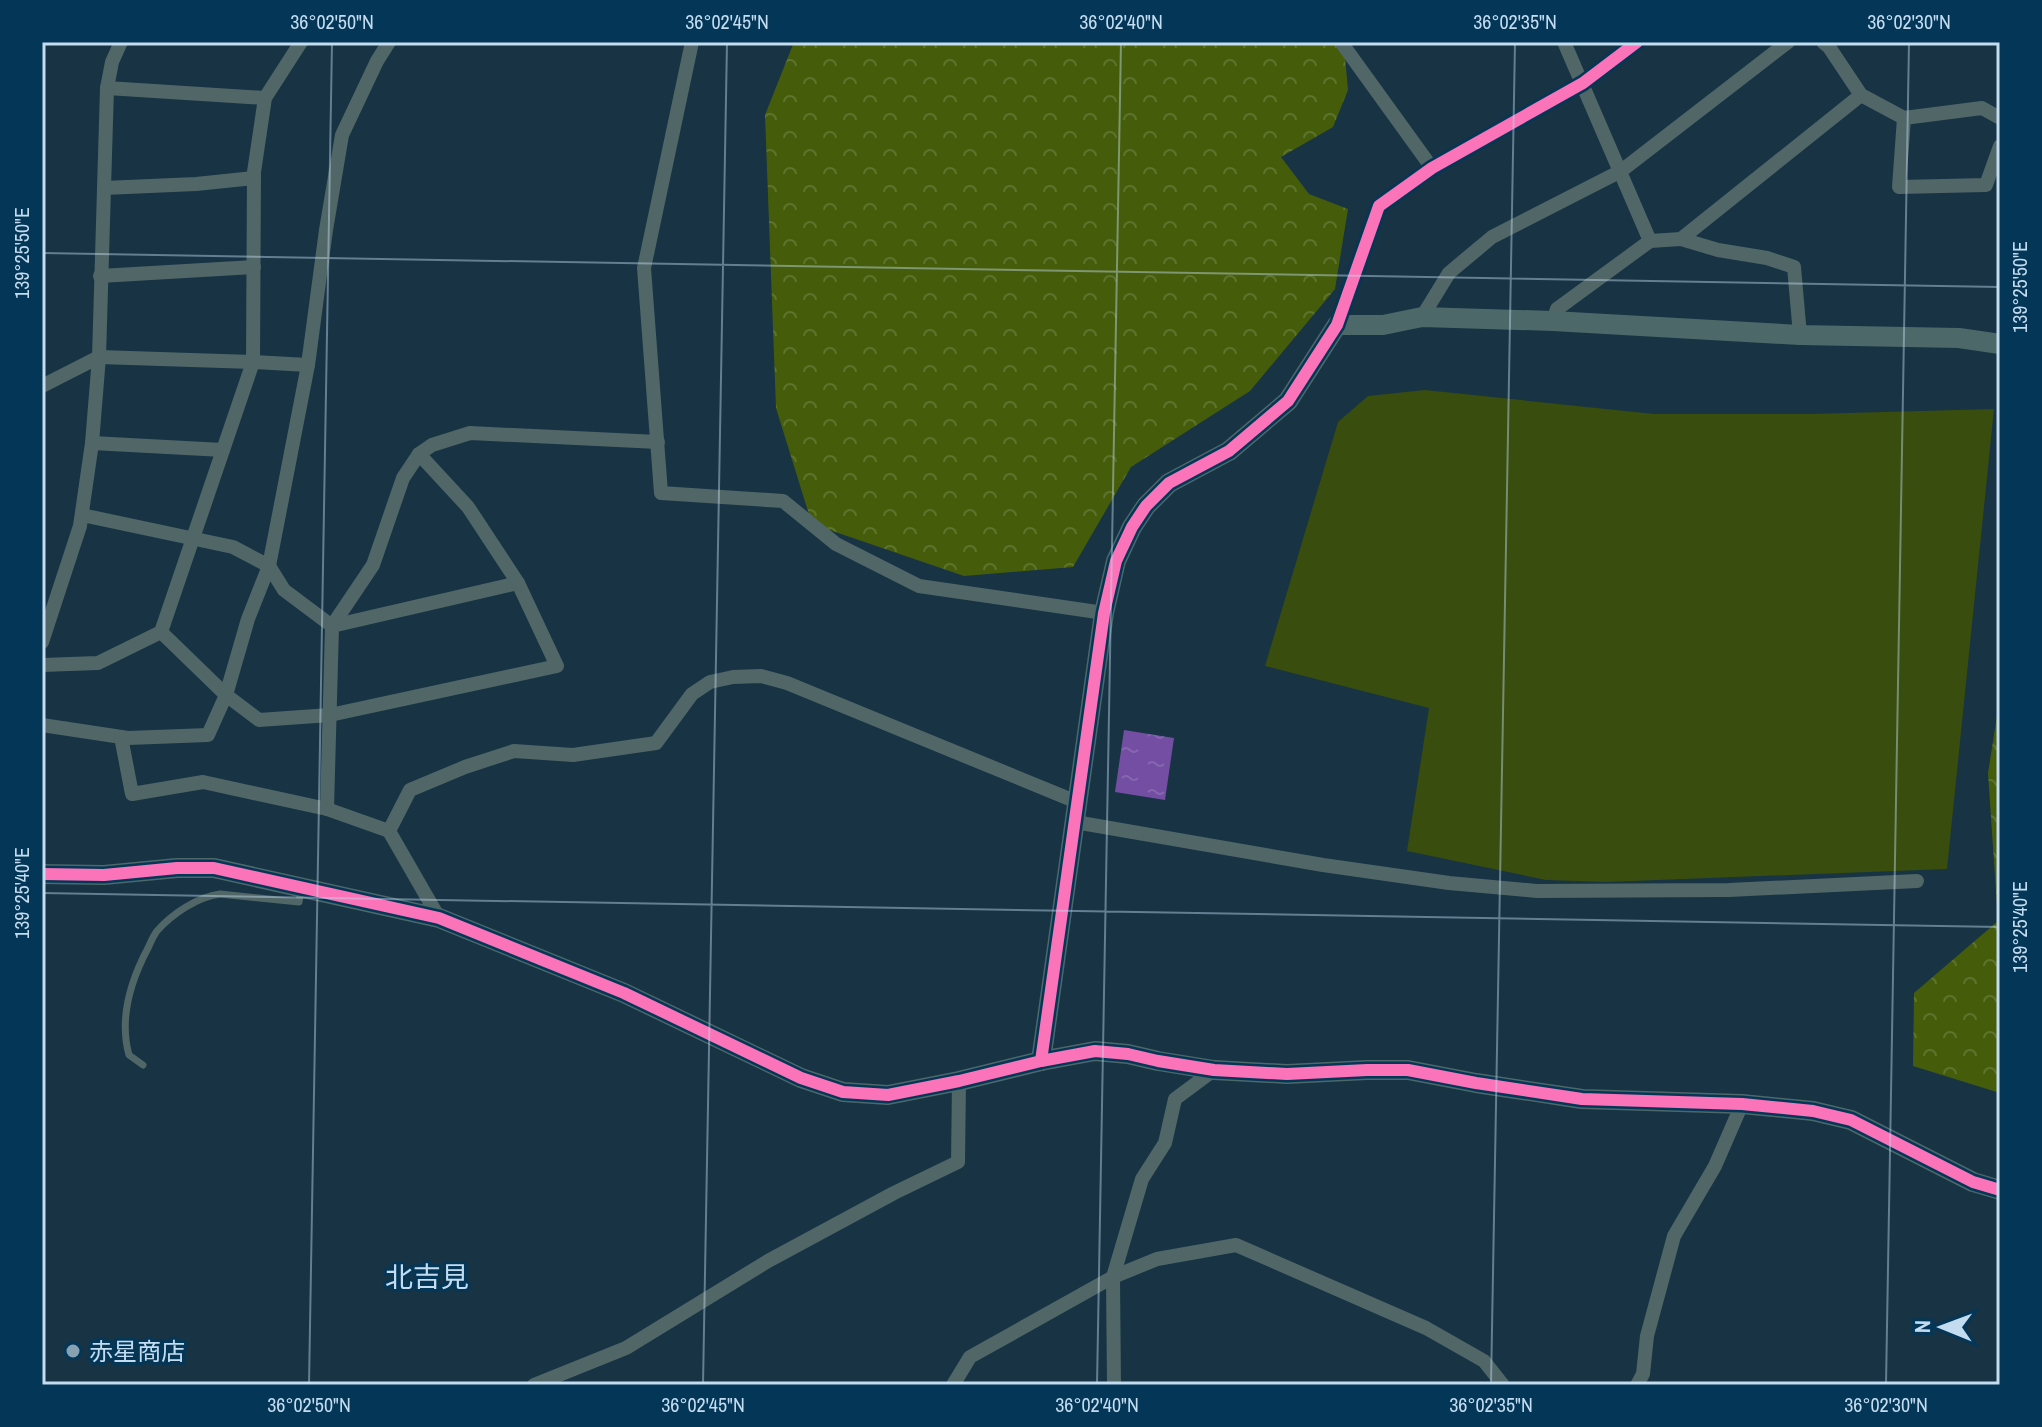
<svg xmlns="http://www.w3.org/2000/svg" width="2042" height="1427" viewBox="0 0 2042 1427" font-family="'Archivo Narrow','Noto Sans JP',sans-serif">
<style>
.forest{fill:url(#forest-crowns)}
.garden{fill:#394d0e}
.water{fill:url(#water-ripples)}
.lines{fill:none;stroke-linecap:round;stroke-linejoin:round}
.lane{stroke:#506667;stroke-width:7}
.street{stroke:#506667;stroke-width:14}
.secondary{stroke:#4d6868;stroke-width:20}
.cycleway-casing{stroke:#043757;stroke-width:17}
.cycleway{stroke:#fb73b8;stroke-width:12}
.ticks{fill:none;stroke:#c4dcf0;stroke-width:2;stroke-opacity:0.45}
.poi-dot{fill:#87a1b4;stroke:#043757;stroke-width:3}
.labels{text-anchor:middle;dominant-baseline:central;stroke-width:6;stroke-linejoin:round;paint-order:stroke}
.poi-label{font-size:24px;fill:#c4dcf0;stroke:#043757;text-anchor:start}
.quarter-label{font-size:28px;fill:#c4dcf0;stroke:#043757}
.neatline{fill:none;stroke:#c4dcf0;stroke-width:3}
.ticks-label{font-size:20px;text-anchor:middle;fill:#c4dcf0}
</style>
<defs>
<pattern id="forest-crowns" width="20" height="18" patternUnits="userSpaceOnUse" patternTransform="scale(2)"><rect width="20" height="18" fill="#455d0a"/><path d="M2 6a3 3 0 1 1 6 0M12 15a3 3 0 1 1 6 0" fill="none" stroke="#5e742e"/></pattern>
<pattern id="water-ripples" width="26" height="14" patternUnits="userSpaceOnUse" patternTransform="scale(2)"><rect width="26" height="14" fill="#734ea3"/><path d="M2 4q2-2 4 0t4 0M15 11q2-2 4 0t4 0" fill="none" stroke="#8567b0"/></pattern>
</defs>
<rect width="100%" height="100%" fill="#173344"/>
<g class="forest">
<path d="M794 42H1330L1344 46 1348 90 1333 127 1281 157 1309 194 1348 209 1335 289 1250 391 1131 467 1073 567 964 576 812 524 776 408 765 115Z"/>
<path d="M2000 697V1093L1913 1066 1914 993 1998 921 1988 773Z"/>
</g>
<path class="garden" d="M1425 390 1654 414H1810L1994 409 1947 869 1606 882 1546 880 1407 851 1429 708 1265 666 1338 422 1368 396Z"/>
<path class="water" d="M1124 730 1174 738 1165 800 1115 792Z"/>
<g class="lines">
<path class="lane" d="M143 1065 129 1055C119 1019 131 980 148 948 151 942 153 936 157 931 172 914 197 897 220 894L299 902 301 889"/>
<g class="street">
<path d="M692 42 644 268 661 493 783 501 836 544 919 586 1104 613"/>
<path d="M1341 42 1432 168"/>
<path d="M1564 42 1650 241"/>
<path d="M1823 42 1829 47 1861 95 1904 118 1982 108 2000 118"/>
<path d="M107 88 265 98"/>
<path d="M1904 118 1899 187 1986 185 2000 146"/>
<path d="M104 188 196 184 254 178"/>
<path d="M1681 239 1718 250 1767 258 1794 267 1800 335"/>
<path d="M100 276 254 267"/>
<path d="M1422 317 1449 273 1492 237 1621 171 1788 42"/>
<path d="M1553 321 1557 309 1650 241 1681 239 1861 95"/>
<path d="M1337 325 1379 206 1432 168 1583 83 1637 42"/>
<path d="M42 386 99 357 253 362 308 365"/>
<path d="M92 443 223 450"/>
<path d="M82 515 233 547 269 566 284 590 332 626 518 583 468 507 419 454"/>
<path d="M161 632 253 362 254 172 265 98 301 42"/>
<path d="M42 642 80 526 92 443 99 357 107 88 112 62 121 42"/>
<path d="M42 665 98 663 161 632 226 695 259 720 330 715 557 666 518 583"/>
<path d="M42 725 128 738 208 735 226 695 248 619 269 566 308 365 326 230 342 135 377 61 389 42"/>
<path d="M121 737 132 794 203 782 327 809 332 626 373 565 403 478 419 454 432 445 470 433 658 442"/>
<path d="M327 809 389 831"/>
<path d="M1075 822 1323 865 1449 883 1537 891 1729 890 1917 881"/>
<path d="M439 918 389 831 410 790 465 767 514 751 573 755 656 743 692 694 710 682 733 677 761 676 787 683 1077 802"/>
<path d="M534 1385 626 1348 768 1261 894 1193 958 1162 959 1081"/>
<path d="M953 1385 970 1357 1113 1277 1157 1259 1236 1245 1426 1328 1484 1361 1503 1385"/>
<path d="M1114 1385 1113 1277 1142 1179 1165 1143 1175 1099 1214 1070"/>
<path d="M1637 1385 1643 1374 1647 1336 1674 1236 1715 1166 1742 1104"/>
</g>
<g class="secondary">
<path d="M42 874 104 875 177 868H214L439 918 624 993 801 1078 843 1092 888 1095 959 1081 1041 1061 1095 1051 1128 1054 1158 1061 1214 1070 1287 1074 1367 1070H1408L1476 1083 1582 1099 1742 1104 1813 1111 1851 1120 1973 1182 2000 1190"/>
<path d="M1041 1061 1104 613 1116 561 1132 527 1146 506 1169 483 1229 451 1288 401 1337 325H1383L1422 317 1553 321 1800 335 1959 338 2000 344"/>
</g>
<defs>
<g id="cycleway">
<path d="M42 874 104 875 177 868H214L439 918 624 993 801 1078 843 1092 888 1095 959 1081 1041 1061 1095 1051 1128 1054 1158 1061 1214 1070 1287 1074 1367 1070H1408L1476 1083 1582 1099 1742 1104 1813 1111 1851 1120 1973 1182 2000 1190"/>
<path d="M1041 1061 1104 613 1116 561 1132 527 1146 506 1169 483 1229 451 1288 401 1337 325 1379 206 1432 168 1583 83 1637 42"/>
</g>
</defs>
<use href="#cycleway" class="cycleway-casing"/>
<use href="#cycleway" class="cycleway"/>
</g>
<path class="ticks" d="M42 253 2000 287M42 893 2000 927M309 1385 332 42M703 1385 727 42M1097 1385 1121 42M1491 1385 1515 42M1886 1385 1909 42"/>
<circle class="poi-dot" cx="73" cy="1351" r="8"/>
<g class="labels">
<g class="poi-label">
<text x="89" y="1351">赤星商店</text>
</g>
<g class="quarter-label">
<text x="427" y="1277">北吉見</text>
</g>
</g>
<rect width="2042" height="1427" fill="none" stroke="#043757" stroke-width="88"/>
<g transform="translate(1942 1327) rotate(271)" stroke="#043757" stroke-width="6" paint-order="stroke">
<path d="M0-6L14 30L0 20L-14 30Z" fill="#c4dcf0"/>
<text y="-12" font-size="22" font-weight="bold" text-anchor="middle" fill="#c4dcf0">N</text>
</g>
<rect x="44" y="44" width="1954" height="1339" class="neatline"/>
<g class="ticks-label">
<text x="332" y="29">36°02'50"N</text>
<text x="727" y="29">36°02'45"N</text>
<text x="1121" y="29">36°02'40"N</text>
<text x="1515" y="29">36°02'35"N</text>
<text x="1909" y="29">36°02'30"N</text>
<text transform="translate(22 253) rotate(-90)" y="7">139°25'50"E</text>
<text transform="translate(2020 287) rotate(-90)" y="7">139°25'50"E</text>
<text transform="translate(22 893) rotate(-90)" y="7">139°25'40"E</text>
<text transform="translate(2020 927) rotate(-90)" y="7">139°25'40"E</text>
<text x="309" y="1412">36°02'50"N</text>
<text x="703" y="1412">36°02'45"N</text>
<text x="1097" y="1412">36°02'40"N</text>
<text x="1491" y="1412">36°02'35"N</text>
<text x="1886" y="1412">36°02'30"N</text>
</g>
</svg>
